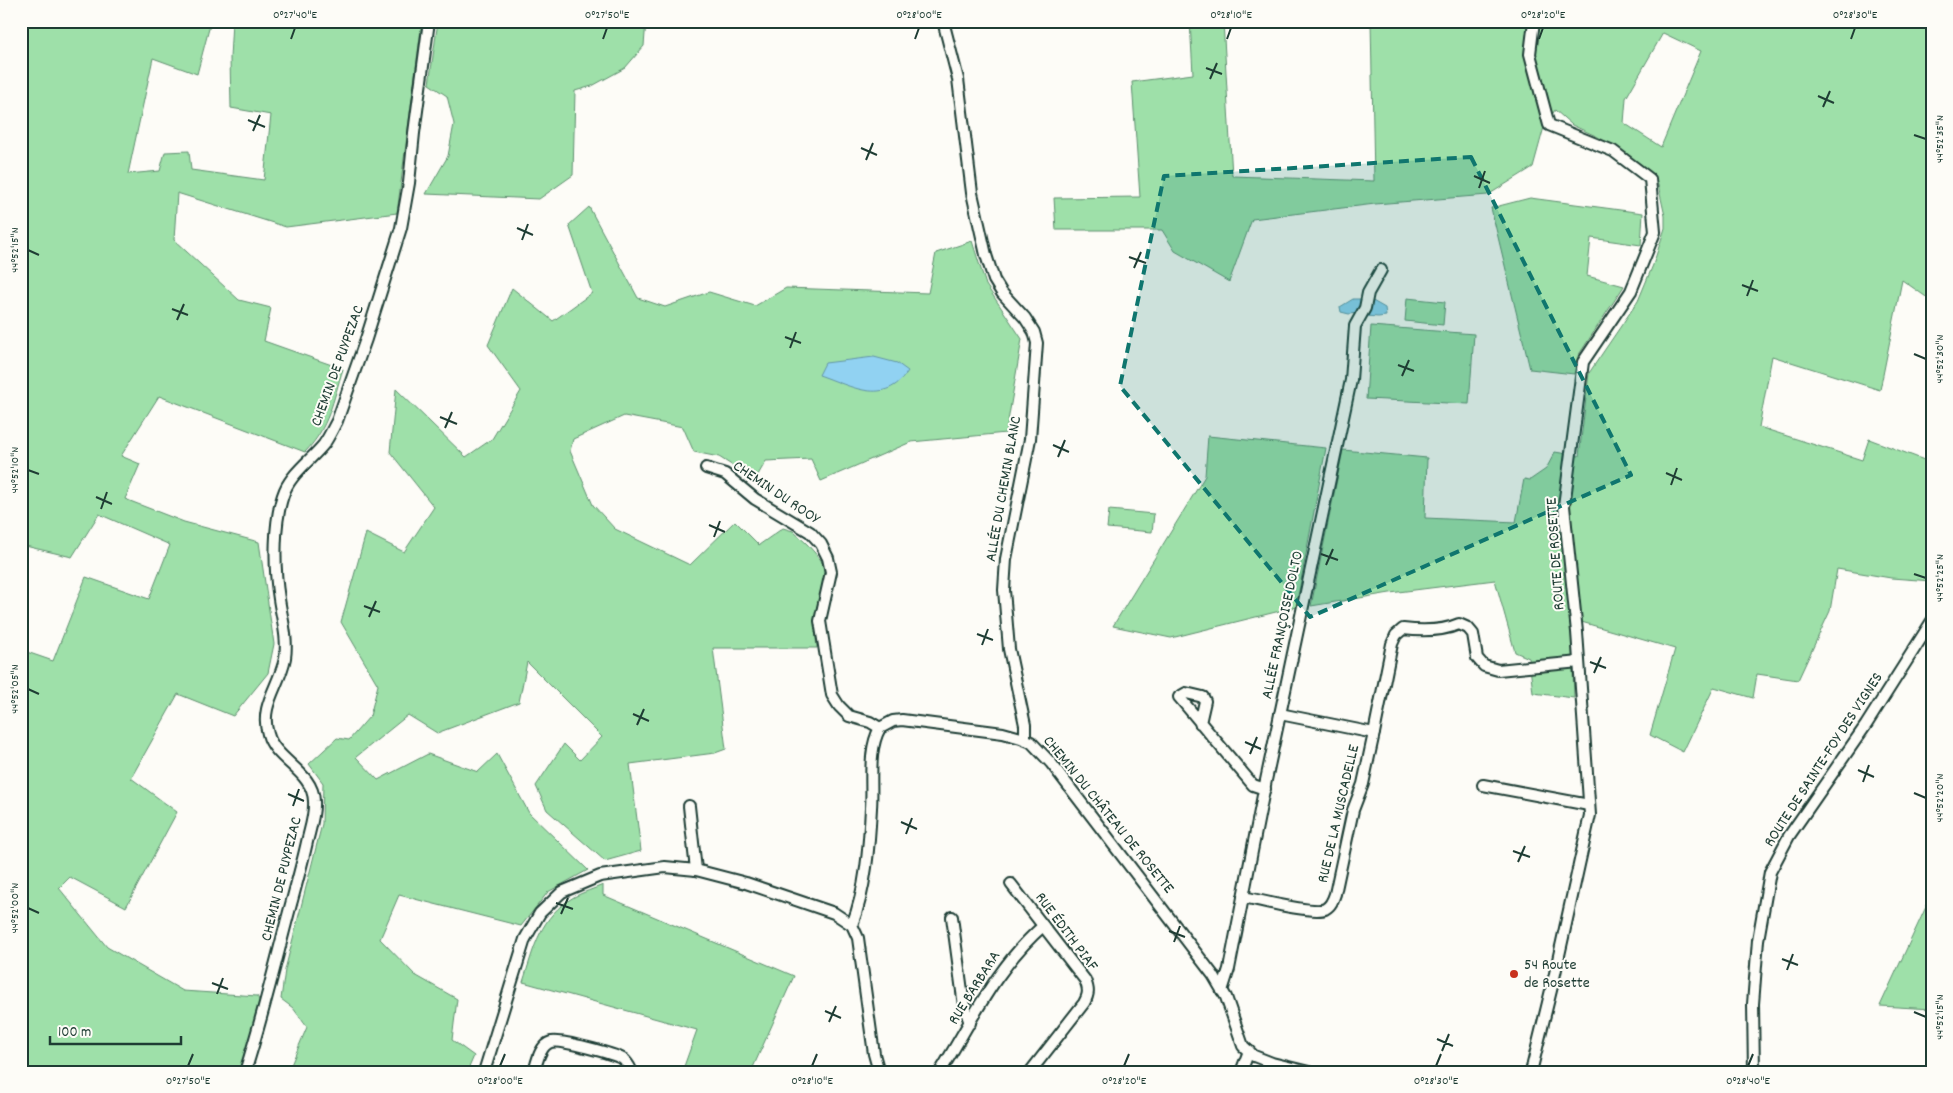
<svg xmlns="http://www.w3.org/2000/svg" width="1953" height="1093" viewBox="0 0 1953 1093" font-family="Dekko,sans-serif">
<style>
.green{fill:#9ee0a9;stroke:#5e8e6e;fill-rule:evenodd}
.water{fill:#91d2f2;stroke:#6396a6}
.lines{fill:none;stroke-linecap:round;stroke-linejoin:round}
.minor-casing{stroke:#1f3d34;stroke-width:14}
.minor{stroke:#fdfcf7;stroke-width:10}
.marked{fill:#0f766e;fill-opacity:0.2;stroke:#0f766e;stroke-width:4;stroke-dasharray:10 6;stroke-linejoin:round}
.ticks{fill:none;stroke:#1f3d34;stroke-width:2}
.poi-dot{fill:#c8321e;stroke:#fdfcf7;stroke-width:2}
.labels{text-anchor:middle;dominant-baseline:central;stroke-width:4;stroke-linejoin:round;paint-order:stroke}
.street-label{font-size:16px;fill:#1f3d34;stroke:#fdfcf7}
.poi-label{font-size:16px;fill:#1f3d34;stroke:#fdfcf7;text-anchor:start}
.neatline{fill:none;stroke:#1f3d34;stroke-width:2}
.ticks-label{font-size:12px;text-anchor:middle;fill:#1f3d34}
</style>
<rect width="100%" height="100%" fill="#fdfcf7"/>
<filter id="ink" filterUnits="userSpaceOnUse"><feTurbulence type="fractalNoise" baseFrequency=".02" numOctaves="2"/><feDisplacementMap in="SourceGraphic" scale="10" xChannelSelector="R" yChannelSelector="G"/><feConvolveMatrix kernelMatrix="1 2 1 2 8 2 1 2 1" color-interpolation-filters="sRGB"/></filter>
<g filter="url(#ink)">
<g class="green">
<path d="M21 21H211L197 74 153 58 128 174 160 171 165 152 189 151 191 170 264 180 271 115 231 108 230 58 232 21H422L397 213 286 227 177 193 174 240 239 300 271 308 264 341 343 369C333 400 329 428 305 452L159 396 121 456 140 464 125 499 184 522 259 542 274 644 268 673 233 716 178 694 131 778 177 812 126 907 70 877 59 888 107 947 183 991 257 996 260 1002 240 1072H21V650L53 661 86 577 149 599 170 545 99 514 72 557 21 545Z"/>
<path d="M438 21H646L644 46 625 68 592 86 575 91 573 175 539 199 426 194 448 156 454 124 447 96 429 84Z"/>
<path d="M1190 21H1223L1232 176 1374 181 1371 21H1932V301L1902 280 1880 390 1772 356 1759 427 1862 460 1869 439 1932 463V581L1891 578 1837 569 1830 611 1798 680 1757 674 1753 698 1714 687 1683 752 1650 735 1675 649 1571 619 1574 698 1533 693 1529 658 1515 652 1495 580 1390 593 1311 606 1343 450 1427 458 1425 518 1516 522 1524 479 1530 480 1546 469 1555 452 1579 456 1589 373 1638 301 1653 265 1665 228V216L1658 185 1650 171 1598 137 1572 125 1555 110 1544 127 1533 167 1488 195 1375 204 1252 219 1229 282 1175 251 1162 230H1056L1054 198 1140 197 1132 82 1193 74ZM1663 33 1701 51 1661 147 1624 123 1626 98Z"/>
<path d="M1530 198 1643 213 1641 245 1591 238 1587 276 1624 286 1578 356 1574 374 1530 369 1491 208Z"/>
<path d="M589 207 638 298 665 307 709 292 755 306 786 288 928 293 936 253 972 241 986 285 1022 339 1006 433 911 442 821 481 811 459 766 461 755 480 719 457 694 452 683 427 624 416 573 439 570 451 593 505 615 529 690 565 735 521 759 545 783 528 793 531 807 544 821 560 824 569 823 586 814 620 817 648H713L726 749 715 753 630 764 641 851 605 861 547 810 536 786 564 744 580 760 602 737 527 662 519 702 437 733 408 715 356 757 378 780 428 754 478 772 497 754 529 813 588 870 548 892 521 926 399 895 380 939 415 975 457 999 452 1040 474 1056 467 1072H328L291 1065 307 1027 293 1008 281 999 285 970 322 824 323 783 309 764 337 738 349 740 370 716 378 685 341 622 366 533 404 552 434 507 390 452 396 389 466 457 492 439 521 391 488 345 512 288 553 321 592 293 569 225Z"/>
<path d="M1407 298 1445 302 1443 325 1405 321Z"/>
<path d="M1371 326 1474 334 1469 404 1366 399Z"/>
<path d="M1208 436 1326 448 1296 607 1171 638 1113 626 1205 476Z"/>
<path d="M1109 510 1154 514 1152 532 1107 528Z"/>
<path d="M603 885V895L794 976 751 1072H682L697 1030 523 982C534 948 540 916 574 897 583 892 594 889 603 885Z"/>
<path d="M1932 894V1009L1880 1006Z"/>
</g>
<g class="water">
<path d="M1353 299H1363L1358 313 1349 314 1341 312 1340 307Z"/>
<path d="M1371 300 1385 308 1386 316 1378 317 1365 316Z"/>
<path d="M874 357 897 363 908 371C885 407 851 386 819 375L825 363Z"/>
</g>
<g class="lines">
<defs>
<g id="minor">
<path d="M943 21 958 79 972 193 986 255 994 280 1002 293 1025 318 1034 332 1037 343 1030 439 1006 559 1004 590 1009 649 1025 725V739"/>
<path d="M706 468 725 474 755 499 810 532 821 544 828 558 831 572 820 621 832 695 839 706 849 716 870 722 880 728"/>
<path d="M1200 723 1205 701 1203 697 1186 693 1179 697 1253 785 1265 789"/>
<path d="M1374 733 1392 644 1396 635 1403 629C1420 631 1443 631 1459 624L1468 628 1473 634 1477 658 1484 666 1498 670 1579 662"/>
<path d="M1483 785 1589 805"/>
<path d="M689 806 696 870"/>
<path d="M1011 884 1085 980C1089 990 1089 994 1084 1003L1030 1072"/>
<path d="M1243 897C1258 900 1313 914 1325 909 1331 906 1333 900 1335 894L1353 810 1363 784 1374 733 1280 714"/>
<path d="M952 917 964 1006 970 1023"/>
<path d="M852 925C866 889 869 847 871 808 873 783 867 751 880 728L893 721 902 720 1003 733 1021 738 1031 742 1051 763 1213 975 1226 997 1243 1046 1254 1056 1272 1063 1309 1072"/>
<path d="M1222 991 1229 969 1265 785 1351 380 1355 326 1365 308 1368 293 1381 270"/>
<path d="M245 1072C261 1022 273 973 286 923 293 896 301 869 307 842 310 829 315 815 314 801 313 771 275 761 268 734 259 706 280 685 285 658 288 638 282 619 279 599 274 568 273 519 285 490 293 472 312 459 324 444 329 437 333 428 337 421L366 339 401 228 409 183 414 133 429 21"/>
<path d="M484 1072 525 939 540 913 562 892 600 876 665 867 696 870 746 883 834 913 852 925 858 938 874 1054 879 1072"/>
<path d="M534 1072C537 1062 540 1045 551 1042 560 1039 614 1054 623 1059 628 1063 629 1066 632 1072"/>
<path d="M940 1072C973 1019 996 967 1043 926"/>
<path d="M1241 1072 1249 1051"/>
<path d="M1531 1072 1554 978 1590 815 1577 632 1564 506 1583 362 1631 291 1655 232 1650 179 1613 151 1549 125 1530 54 1534 21"/>
<path d="M1754 1072 1753 1004 1758 940 1770 872 1789 836 1866 725 1932 621"/>
</g>
</defs>
<use href="#minor" class="minor-casing"/>
<use href="#minor" class="minor"/>
</g>
</g>
<path class="marked" d="M1471 157 1631 475 1310 617 1120 386 1164 176Z"/>
<path class="ticks" d="M291 39 295 28M603 39 607 28M915 39 919 28M1227 39 1231 28M1539 39 1543 28M1851 39 1855 28M1206 68 1222 74M1210 79 1217 63M1818 96 1834 103M1823 107 1830 91M248 120 265 127M253 131 260 115M1914 135 1926 139M861 148 877 155M866 160 873 143M1474 176 1490 183M1479 188 1485 171M517 228 533 235M522 240 528 224M28 250 39 255M1129 257 1146 263M1134 268 1141 252M1742 285 1758 291M1747 296 1753 280M172 309 188 315M177 320 184 304M785 337 801 343M790 348 796 332M1914 354 1926 359M1398 365 1414 371M1402 376 1409 360M440 417 457 424M445 428 452 412M1053 445 1069 452M1058 457 1065 440M28 470 39 474M1666 473 1682 480M1671 485 1677 468M96 497 112 504M101 509 107 492M709 525 725 532M714 537 720 521M1321 554 1338 560M1326 565 1333 549M1914 574 1926 578M364 606 380 612M369 617 376 601M977 634 993 640M982 645 988 629M1590 662 1606 668M1594 673 1601 657M28 689 39 694M633 714 649 721M637 725 644 709M1245 742 1261 749M1250 754 1257 737M1858 770 1874 777M1863 782 1869 765M1914 793 1926 798M288 794 304 801M293 806 299 789M901 822 917 829M906 834 912 818M1513 851 1530 857M1518 862 1525 846M556 903 573 909M28 908 39 913M561 914 568 898M1169 931 1185 937M1174 942 1180 926M1782 959 1798 965M1787 970 1793 954M212 983 228 989M217 994 223 978M825 1011 841 1018M1914 1012 1926 1017M829 1022 836 1006M1437 1039 1453 1046M1442 1051 1449 1034M188 1066 193 1054M500 1066 505 1054M812 1066 817 1054M1124 1066 1129 1054M1436 1066 1441 1054M1748 1066 1753 1054"/>
<circle class="poi-dot" cx="1514" cy="974" r="5"/>
<g class="labels">
<g class="street-label">
<text transform="translate(338 366) rotate(-70)">CHEMIN DE PUYPEZAC</text>
<text transform="translate(1004 489) rotate(-80)">ALLÉE DU CHEMIN BLANC</text>
<text transform="translate(776 493) rotate(34)">CHEMIN DU ROOY</text>
<text transform="translate(1556 554) rotate(-94)">ROUTE DE ROSETTE</text>
<text transform="translate(1283 625) rotate(-78)">ALLÉE FRANÇOISE DOLTO</text>
<text transform="translate(1824 760) rotate(-57)">ROUTE DE SAINTE-FOY DES VIGNES</text>
<text transform="translate(1339 814) rotate(-77)">RUE DE LA MUSCADELLE</text>
<text transform="translate(1108 815) rotate(51)">CHEMIN DU CHÂTEAU DE ROSETTE</text>
<text transform="translate(282 879) rotate(-76)">CHEMIN DE PUYPEZAC</text>
<text transform="translate(1066 932) rotate(53)">RUE ÉDITH PIAF</text>
<text transform="translate(975 988) rotate(-58)">RUE BARBARA</text>
</g>
<g class="poi-label">
<text x="1524" y="965">54 Route<tspan x="1524" dy="18">de Rosette</tspan></text>
</g>
</g>
<rect width="1953" height="1093" fill="none" stroke="#fdfcf7" stroke-width="55"/>
<path d="M50 1036v8h131v-8" fill="none" stroke="#1f3d34" stroke-width="2.5"/>
<text x="58" y="1036" font-size="15" fill="#1f3d34" stroke="#fdfcf7" stroke-width="4" paint-order="stroke">100 m</text>
<rect x="28" y="28" width="1898" height="1038" class="neatline"/>
<g class="ticks-label">
<text x="295" y="18">0°27'40"E</text>
<text x="607" y="18">0°27'50"E</text>
<text x="919" y="18">0°28'00"E</text>
<text x="1231" y="18">0°28'10"E</text>
<text x="1543" y="18">0°28'20"E</text>
<text x="1855" y="18">0°28'30"E</text>
<text transform="translate(1939 139) rotate(-90)" y="4">44°52'35"N</text>
<text transform="translate(14 250) rotate(-90)" y="4">44°52'15"N</text>
<text transform="translate(1939 359) rotate(-90)" y="4">44°52'30"N</text>
<text transform="translate(14 470) rotate(-90)" y="4">44°52'10"N</text>
<text transform="translate(1939 578) rotate(-90)" y="4">44°52'25"N</text>
<text transform="translate(14 689) rotate(-90)" y="4">44°52'05"N</text>
<text transform="translate(1939 798) rotate(-90)" y="4">44°52'20"N</text>
<text transform="translate(14 908) rotate(-90)" y="4">44°52'00"N</text>
<text transform="translate(1939 1017) rotate(-90)" y="4">44°52'15"N</text>
<text x="188" y="1084">0°27'50"E</text>
<text x="500" y="1084">0°28'00"E</text>
<text x="812" y="1084">0°28'10"E</text>
<text x="1124" y="1084">0°28'20"E</text>
<text x="1436" y="1084">0°28'30"E</text>
<text x="1748" y="1084">0°28'40"E</text>
</g>
</svg>
